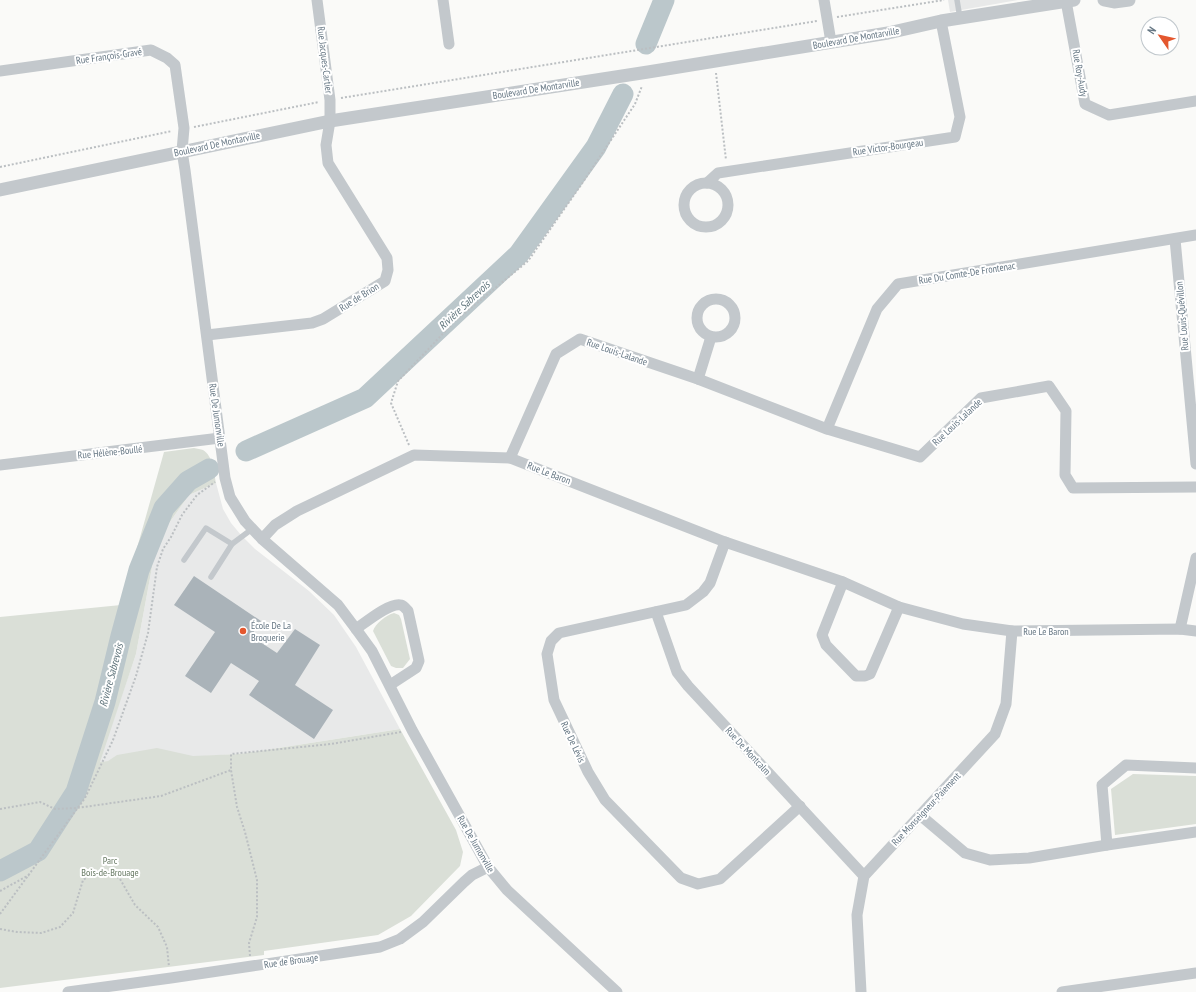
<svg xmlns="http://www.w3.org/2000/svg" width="1196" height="992" viewBox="0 0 1196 992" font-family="'PT Sans Narrow',sans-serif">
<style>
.built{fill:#e8e9e9}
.green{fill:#dadfd7}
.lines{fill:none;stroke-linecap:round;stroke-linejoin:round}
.river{stroke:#bbc7cb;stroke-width:21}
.building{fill:#aab3b9}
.path{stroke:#bbbfc2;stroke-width:2;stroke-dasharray:2 2;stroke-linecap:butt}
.service{stroke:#c3c8cc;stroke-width:5.5}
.minor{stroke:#c3c8cc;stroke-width:11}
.tertiary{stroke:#c3c8cc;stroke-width:13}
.poi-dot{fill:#e4572e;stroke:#fff;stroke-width:1.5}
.labels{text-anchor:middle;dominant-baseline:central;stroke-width:4;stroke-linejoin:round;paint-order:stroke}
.street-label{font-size:10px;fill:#657683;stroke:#fff}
.poi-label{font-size:10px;fill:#657683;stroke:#fff;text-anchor:start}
.park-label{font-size:10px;fill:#687a64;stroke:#fff}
.water-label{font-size:11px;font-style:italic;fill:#60757c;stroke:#fff}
</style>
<rect width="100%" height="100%" fill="#fafaf8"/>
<g class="built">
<path d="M948 0H1018L950 12Z"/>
<path d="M216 483 223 509 231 523 241 535 255 549 309 591 334 615 356 647 400 729 239 754 99 762 136 654 157 540 189 495Z"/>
</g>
<g class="green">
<path d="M194 448C197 449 201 449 203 450 213 456 214 472 216 483L189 495 157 540 136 654 100 762 108 761 117 755 157 748 193 756 239 754 400 729 456 830 463 852 460 866 411 916 378 935 264 951V955L0 988V617L121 605 164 452Z"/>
<path d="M394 613 399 615 401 619 410 659 403 668H396L391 666 373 631C375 624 386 615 394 613Z"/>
<path d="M1133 774 1196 776V824L1115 835 1111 789Z"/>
</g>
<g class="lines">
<g class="river">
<path d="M646 44 664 0"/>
<path d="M246 451 365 398 519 254 596 147 623 94"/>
<path d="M0 871 38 851 76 792 105 702 121 636 139 570 164 508 188 481 209 469"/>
</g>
</g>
<path class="building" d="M194 576 261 621 251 636 277 653 295 629 320 645 295 685 333 710 314 739 249 695 259 681 231 663 211 693 185 676 215 632 174 605Z"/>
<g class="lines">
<g class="path">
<path d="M837 17 944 0"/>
<path d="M716 73 726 160"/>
<path d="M341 98 817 21"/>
<path d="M194 127 319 102"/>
<path d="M0 167 172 131"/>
<path d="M409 445 391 403 398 381 454 322 528 261 581 185 635 104 642 86"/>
<path d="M0 809 40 802 55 809 77 808 161 796 231 770"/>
<path d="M0 891 29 875"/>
<path d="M0 914 85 798 113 740 136 676 148 633 157 567 163 549 171 537 182 515 197 495 215 482"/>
<path d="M0 929 17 932 41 933 60 927 73 913 83 880 92 874 110 872 120 879 135 905 158 927 167 947 169 967"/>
<path d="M250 956 249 943 257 917V880L245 832 237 807 231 770V754L331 744 401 732"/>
</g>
<g class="service">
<path d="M957 0 960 18"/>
<path d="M184 560 206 528 232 544 252 529"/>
<path d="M211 577 232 544"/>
</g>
<g class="minor">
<path d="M443 0 449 44"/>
<path d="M824 0 831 42"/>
<path d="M1066 1 1085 104 1109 115 1196 101"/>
<path d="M0 71 151 50 167 58 175 65 184 128 182 151 185 170 225 478 230 497 245 521 262 539 338 605 356 629 372 651 412 730 488 867 507 890 617 992"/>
<circle cx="706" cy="205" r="22"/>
<path d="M707 183 718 173 955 137 960 117 941 21"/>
<path d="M1175 239 1196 464"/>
<circle cx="716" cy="318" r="19"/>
<path d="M207 335 312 323 323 319 385 281 388 270 387 258 328 163 326 145 330 121V100L317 0"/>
<path d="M698 379 711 337"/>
<path d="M827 429 877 309 898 284 1196 235"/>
<path d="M510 458 556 354 580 339 698 379 827 429 920 457 981 398 1049 386 1066 411 1065 475 1073 488 1196 487"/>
<path d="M0 465 220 438"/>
<path d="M262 539 275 525 297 511 414 455 510 458 725 542 843 582 899 607 963 624 1012 631 1180 629 1196 631"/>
<path d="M725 542 710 583 703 592 686 605 559 633 551 641 547 654 554 700 588 772 605 800 681 878 698 884 720 879 800 806"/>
<path d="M843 582 822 635 826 645 856 676H865L870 674 899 607"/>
<path d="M656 612 677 672 688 686 864 876"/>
<path d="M356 629C366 622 390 602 401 605 404 606 406 609 408 611L419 661 416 668 390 685"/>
<path d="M1180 629 1196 558"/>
<path d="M920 815 965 853 990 860 1029 858 1107 845 1196 832"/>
<path d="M1107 845 1102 785 1126 765 1196 768"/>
<path d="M68 992 171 978 380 947 400 939 423 922 464 882 472 875 488 867"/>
<path d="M861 992 857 915 864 876 995 734 1006 704 1012 631"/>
<path d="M1062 992 1196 973"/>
</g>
<g class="tertiary">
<path d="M1104 0 1114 2 1129 0"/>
<path d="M0 190 330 121 648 72 888 33 941 21 1074 0"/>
</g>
</g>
<circle class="poi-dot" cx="243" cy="631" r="4"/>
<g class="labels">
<g class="street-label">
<text transform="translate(856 38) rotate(-10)">Boulevard De Montarville</text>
<text transform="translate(109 56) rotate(-8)">Rue François-Gravé</text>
<text transform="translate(325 60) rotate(83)">Rue Jacques-Cartier</text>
<text transform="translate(1080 73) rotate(80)">Rue Roy-Audy</text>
<text transform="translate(536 89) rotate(-9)">Boulevard De Montarville</text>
<text transform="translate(217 144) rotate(-12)">Boulevard De Montarville</text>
<text transform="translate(888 147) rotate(-8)">Rue Victor-Bourgeau</text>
<text transform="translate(967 273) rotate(-9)">Rue Du Comte-De Frontenac</text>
<text transform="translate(359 297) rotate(-32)">Rue de Brion</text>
<text transform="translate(1182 316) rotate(-95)">Rue Louis-Quévillon</text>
<text transform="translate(617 352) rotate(19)">Rue Louis-Lalande</text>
<text transform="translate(217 415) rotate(82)">Rue De Jumonville</text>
<text transform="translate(957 422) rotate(-43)">Rue Louis-Lalande</text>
<text transform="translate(110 452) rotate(-6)">Rue Hélène-Boullé</text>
<text transform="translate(549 473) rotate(21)">Rue Le Baron</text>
<text x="1046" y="631">Rue Le Baron</text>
<text transform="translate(573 742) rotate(65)">Rue De Lévis</text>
<text transform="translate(748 751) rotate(47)">Rue De Montcalm</text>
<text transform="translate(926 809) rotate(-47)">Rue Monseigneur-Paiement</text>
<text transform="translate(476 844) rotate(60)">Rue De Jumonville</text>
<text transform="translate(291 961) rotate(-8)">Rue de Brouage</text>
</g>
<g class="poi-label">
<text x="251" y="625">École De La<tspan x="251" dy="12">Broquerie</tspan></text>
</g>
<g class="park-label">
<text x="110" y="860">Parc<tspan x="110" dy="12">Bois-de-Brouage</tspan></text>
</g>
<g class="water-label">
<text transform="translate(464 305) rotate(-43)">Rivière Sabrevois</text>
<text transform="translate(111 675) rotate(-75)">Rivière Sabrevois</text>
</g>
</g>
<g transform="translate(1160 36) rotate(304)"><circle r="19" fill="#ffffff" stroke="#c1c8cd"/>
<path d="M0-3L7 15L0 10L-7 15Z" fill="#e4572e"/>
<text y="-6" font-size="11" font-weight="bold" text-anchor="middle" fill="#657683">N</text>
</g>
</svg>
